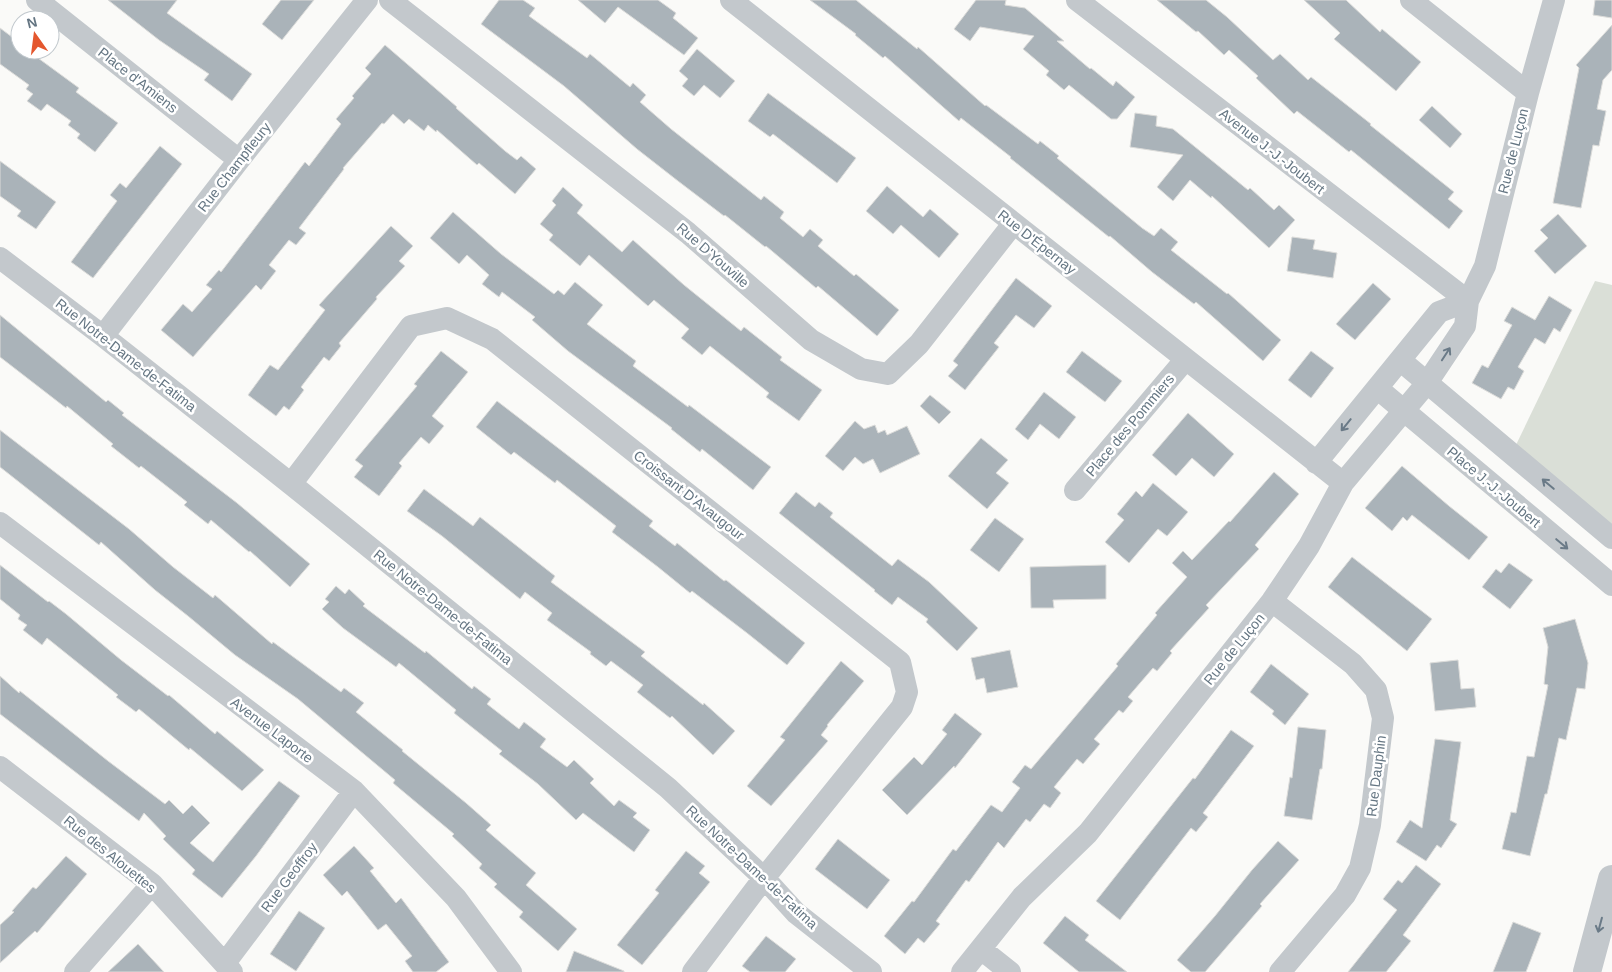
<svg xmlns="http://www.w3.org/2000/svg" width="1612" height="972" viewBox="0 0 1612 972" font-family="Helvetica,sans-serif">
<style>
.park{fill:#dadfd7}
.building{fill:#aab3b9;stroke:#dcdcda}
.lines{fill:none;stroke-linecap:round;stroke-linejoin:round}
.minor{stroke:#c3c8cc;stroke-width:22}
.tertiary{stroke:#c3c8cc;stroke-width:28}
.oneway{stroke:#6a7a87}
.labels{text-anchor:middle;stroke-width:5;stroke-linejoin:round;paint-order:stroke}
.street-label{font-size:14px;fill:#657683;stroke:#fff}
</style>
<rect width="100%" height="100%" fill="#fafaf8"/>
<!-- park -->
<path class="park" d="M1595,281L1612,285V535L1515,447Z"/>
<!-- building -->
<path class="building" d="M108,0H177L167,13L252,74L232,101L204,80L209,74L159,40Z
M281,0H314L282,40L262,24Z
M499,0H523L535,8L529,16L587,58L590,54L630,87L633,83L646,95L640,102L671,129L761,200L764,196L784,212L780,218L803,237L810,229L823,240L818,246L854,276L856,274L899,310L877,336L818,286L816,288L766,246L765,247L725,215L724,216L678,181L637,149L564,86L481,24Z
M578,0H658L676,13L673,18L698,38L684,55L618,7L605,23Z
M810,0H856L917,49L918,47L985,106L986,105L1038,144L1040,141L1059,156L1057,158L1142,228L1154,236L1161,228L1178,242L1171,250L1227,294L1228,293L1281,340L1263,361L1196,302L1194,304L1152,272L1110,236L1109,237L1010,158L1011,157L961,118L959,121L885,56L883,58L855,35L856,34Z
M976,0H1006L1005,5L1025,8L1064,41H1057L1090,69L1091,68L1113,86L1116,81L1135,97L1117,119H1111L1069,85L1064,90L1046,75L1049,71L1023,49L1034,36L980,27L970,41L954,29Z
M1157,0H1206L1227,17L1273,60L1280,54L1308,80L1311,77L1371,124L1370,125L1454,192L1448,199L1463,211L1449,229L1351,150L1349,152L1297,111L1294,114L1256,78L1258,76L1229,50L1224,55L1198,31L1196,32Z
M1304,0H1346L1380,32L1382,29L1421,62L1396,91L1334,39L1340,33Z
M1595,0H1612V18L1593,15Z
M1612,25V70L1603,80L1597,109L1606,111L1599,146L1593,145L1581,208L1553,203L1579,68L1576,65Z
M0,28L20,43V50H29L38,57V58L79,88L76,92L118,123L95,152L77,138L80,134L68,125L71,121L47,104L41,111L27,101L33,94L26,89L29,85L0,64Z
M385,45L457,107L456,108L505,151L517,160L521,156L536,169L515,194L479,163L477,165L437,130L436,132L428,125L424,131L409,119L404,124L393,114L384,124L382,123L343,168L344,169L299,228L306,233L296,245L289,240L269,265L276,271L261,290L256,285L193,357L161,330L183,304L192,312L212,289L206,285L219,270L221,272L305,162L309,166L341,124L336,119L354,98L352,96L371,74L365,68Z
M697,49L735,81L720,98L704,85L694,96L682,86L688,79L679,71Z
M768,93L856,158L837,183L773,134L770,137L748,121Z
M1432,106L1462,134L1450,148L1419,120Z
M1135,113L1157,116L1156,126L1173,129L1248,190L1250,188L1274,210L1279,205L1295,220L1269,248L1212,196L1211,198L1190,180L1173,201L1157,187L1183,155L1130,147Z
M160,146L182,164L93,278L71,262L117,201L110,195L120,183L126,188Z
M0,161L56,202L36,229L17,216L21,211L0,196Z
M887,186L923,217L930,209L959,234L939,258L901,225L893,234L866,211Z
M563,187L583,205L577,213L622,252L633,240L684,285L741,331L744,327L782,357L780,360L822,390L799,421L766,397L769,393L710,346L702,355L681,338L689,329L654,300L648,306L589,255L580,266L549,240L553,235L540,224L556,205L552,201Z
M453,212L501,254L554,294L558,290L564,295L575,282L603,305L587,324L636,361L633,366L688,407L689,405L771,467L753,490L702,449L700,452L671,429L672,428L568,351L532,320L535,317L502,292L499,297L482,284L489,275L467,255L459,264L430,238Z
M1558,214L1587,246L1555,274L1534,251L1548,238L1540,230Z
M391,226L413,246L399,261L405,266L376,297L377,299L339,343L341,346L329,361L324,357L301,387L304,390L289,410L284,406L276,416L248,395L270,365L278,370L325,310L319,305Z
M1292,237L1315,240L1313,249L1337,253L1333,278L1287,271Z
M1016,278L1052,306L1034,328L1016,315L994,343L999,347L965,390L948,376L958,365L953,361Z
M1373,283L1391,299L1355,340L1336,324Z
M1549,296L1572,310L1560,332L1554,328L1545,344L1535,338L1518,367L1524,371L1514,390L1508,387L1501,399L1472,383L1482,365L1488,368L1512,325L1504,321L1512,307L1535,320Z
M0,315L106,402L108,400L124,413L122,415L237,503L310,564L290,587L250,551L249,552L211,520L208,524L184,505L187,502L141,466L139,468L111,446L113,444L67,406L66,408L0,357Z
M441,351L468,372L432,416L444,426L429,444L421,437L399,463L402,466L379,496L354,477L363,466L355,460L417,386L414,384Z
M1082,351L1122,381L1105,402L1066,372Z
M1311,351L1334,368L1311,398L1288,380Z
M1044,392L1076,417L1059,439L1040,424L1028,440L1015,429Z
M930,395L951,412L939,424L920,406Z
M497,401L653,521L649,526L675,546L677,543L724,581L726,580L805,643L787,665L747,633L692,591L690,593L658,567L612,532L616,526L557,480L555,483L514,452L511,455L476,427Z
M1188,413L1234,454L1214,477L1192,458L1176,476L1152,455Z
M855,421L864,429L875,425L878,433L885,430L887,435L907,426L920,454L880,473L873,459L863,464L855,457L843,471L825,456Z
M0,430L129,529L173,567L213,598L215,595L272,644L273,642L341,692L344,688L364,703L356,712L403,750L402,751L466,803L491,825L486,830L536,873L526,885L577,929L558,951L519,917L523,912L494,887L497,884L479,868L482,864L452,836L454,834L393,783L395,780L298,699L235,655L188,616L155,590L101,542L99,545L0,467Z
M981,438L1008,460L996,473L1009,483L987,509L948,476Z
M1402,466L1449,506L1488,537L1469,560L1412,515L1407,521L1403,517L1392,531L1365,508Z
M1274,472L1299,494L1255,545L1259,549L1206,605L1209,608L1170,651L1172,653L1157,671L1153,668L1128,697L1133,701L1123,713L1119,710L1094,739L1100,744L1083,764L1077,759L1054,787L1061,793L1050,808L1044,804L1030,822L1026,819L1004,848L998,842L969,882L966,880L936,921L940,924L924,943L918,938L905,954L884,936L912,901L914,902L953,849L956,851L991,805L1002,812L1020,788L1012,782L1025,765L1031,769L1118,666L1116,664L1157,615L1155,613L1187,577L1172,563L1183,551L1192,560L1229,521L1230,522Z
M1153,483L1188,512L1167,536L1158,529L1129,563L1105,542L1124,520L1117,514L1136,491L1142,497Z
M424,489L473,526L480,517L555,576L551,582L645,652L641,656L703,705L704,703L735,731L713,755L672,716L670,718L637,692L643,685L611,661L606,666L590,654L591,652L547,620L552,613L525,592L520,599L442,536L407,511Z
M796,492L815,507L819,502L833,513L830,517L892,566L898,559L929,582L978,628L957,651L926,622L928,619L898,597L892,605L874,591L875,590L779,513Z
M995,518L1024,539L999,572L970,550Z
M1352,557L1432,619L1407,651L1328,587Z
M1509,563L1533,580L1510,609L1482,587L1496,569L1501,573Z
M0,565L48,602L49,601L66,614L121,660L168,696L169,695L215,734L217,731L264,770L242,791L190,748L189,750L139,709L136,712L116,697L118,695L47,638L42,645L23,630L27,625L18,619L20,615L0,599Z
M1106,565V599L1053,600L1054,608H1031L1030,567Z
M336,586L345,594L349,589L365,604L363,606L425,653L426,651L472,689L474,686L491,699L487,704L519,729L524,722L546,739L540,747L567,767L574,760L594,779L590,783L614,806L619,800L637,813L633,817L650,830L634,852L583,813L576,820L538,784L499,754L502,751L454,713L456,710L399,663L396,667L343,628L322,609L329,602L325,599Z
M1575,619L1588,663L1585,689L1577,688L1566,740L1559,738L1547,794H1545L1530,856L1502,849L1511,812L1516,813L1527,756L1534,757L1548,685L1544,684L1548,647L1543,628Z
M1010,650L1018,687L987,693L984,678L976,680L971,658Z
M1458,660L1461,689L1474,688L1476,707L1435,711L1430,663Z
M841,661L864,681L827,725L828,726L821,735L828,741L771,806L747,786L785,740L780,737Z
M1271,664L1309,694L1285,725L1272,714L1274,711L1250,692Z
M0,676L19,693L20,691L108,761L165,804L169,800L183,814L192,805L210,823L190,843L213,862L279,781L300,796L256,856L222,898L192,874L195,870L163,839L166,836L144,813L139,821L0,714Z
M955,713L982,734L955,768L954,766L907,815L882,790L914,757L922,765L947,734L942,730Z
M1298,727L1326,730L1322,769H1320L1312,820L1284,816L1290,777L1292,778Z
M1231,730L1254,746L1203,813L1208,817L1196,832L1191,828L1120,920L1096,901L1193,778L1195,779Z
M1435,739L1461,742L1450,820L1457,824L1441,848L1437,845L1426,861L1396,842L1410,820L1422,828Z
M838,839L890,880L867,909L815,869Z
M1278,841L1299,860L1260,904L1262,906L1205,972H1191L1177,960L1215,916L1252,870Z
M354,846L374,868L370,871L396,903L401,898L449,962L436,972H413L405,961L412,956L386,924L378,930L347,891L342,896L323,875Z
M686,851L705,866L699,873L710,882L642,965L617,945L659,893L655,890Z
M66,856L87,874L37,933L35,931L0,963V925L14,912L12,911L33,887L36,889Z
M1416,865L1441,884L1403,935L1411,941L1386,972H1348L1397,910L1383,899L1398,880L1402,883Z
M299,911L325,928L296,971L270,954Z
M1065,916L1089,935L1085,940L1127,972H1079L1043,943Z
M1513,922L1541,933L1526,972H1493Z
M766,936L796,959L785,972H750L742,966Z
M138,944L164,972H108Z
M574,951L624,971V972H566Z"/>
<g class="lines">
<!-- minor -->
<path class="minor" d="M37,0L239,160
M390,0L688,233L811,340L861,369L888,374L919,344L1013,224
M731,0L1343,483
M1077,0L1468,301
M1411,0L1528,93
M0,258L103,336L291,484L668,788L764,878L796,913L871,972
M103,336L239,160L367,0
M1400,360L1612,538
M1377,388L1612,585
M1316,463L1439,312L1468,301
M291,484L411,326L447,318L492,339L900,662L907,692L902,707L764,878L693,972
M1075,490L1185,360
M0,523L354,791L456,898L511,972
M1272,601L1353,664L1376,690L1383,718L1370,825L1360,868L1345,895L1280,972
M0,767L152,884L232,972
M981,949L1010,972
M225,963L354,791
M75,972L152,884
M962,972L1022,897L1088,833L1272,601L1309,546L1343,483L1427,383L1465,326L1468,301L1485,266L1528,93L1554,0"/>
<!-- tertiary -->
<path class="tertiary" d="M1587,972L1612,879"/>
</g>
<!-- one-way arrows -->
<defs><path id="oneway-shaft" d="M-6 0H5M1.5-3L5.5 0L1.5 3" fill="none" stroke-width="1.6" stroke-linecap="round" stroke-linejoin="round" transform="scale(1.25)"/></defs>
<g class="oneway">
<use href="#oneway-shaft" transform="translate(1446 354) rotate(-57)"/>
<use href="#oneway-shaft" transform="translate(1346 425) rotate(129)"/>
<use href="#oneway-shaft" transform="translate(1548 484) rotate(-140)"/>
<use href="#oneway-shaft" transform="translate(1562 544) rotate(40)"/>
<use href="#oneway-shaft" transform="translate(1600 925) rotate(105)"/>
</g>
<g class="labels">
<!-- street labels -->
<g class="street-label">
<text transform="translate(138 80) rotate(38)" y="5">Place d'Amiens</text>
<text transform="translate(1272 151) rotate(38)" y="5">Avenue J.-J.-Joubert</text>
<text transform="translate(1513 151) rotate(-76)" y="5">Rue de Luçon</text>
<text transform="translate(234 167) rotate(-52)" y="5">Rue Champfleury</text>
<text transform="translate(1037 242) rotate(38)" y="5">Rue D'Épernay</text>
<text transform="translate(713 255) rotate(41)" y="5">Rue D'Youville</text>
<text transform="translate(126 355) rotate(38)" y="5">Rue Notre-Dame-de-Fatima</text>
<text transform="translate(1130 425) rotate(-50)" y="5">Place des Pommiers</text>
<text transform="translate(1494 487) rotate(40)" y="5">Place J.-J.-Joubert</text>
<text transform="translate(689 495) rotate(38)" y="5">Croissant D'Avaugour</text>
<text transform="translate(443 607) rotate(39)" y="5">Rue Notre-Dame-de-Fatima</text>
<text transform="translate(1234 649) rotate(-51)" y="5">Rue de Luçon</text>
<text transform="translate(272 730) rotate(37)" y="5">Avenue Laporte</text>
<text transform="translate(1376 776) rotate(-83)" y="5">Rue Dauphin</text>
<text transform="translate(110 854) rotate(39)" y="5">Rue des Alouettes</text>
<text transform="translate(752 867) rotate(43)" y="5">Rue Notre-Dame-de-Fatima</text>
<text transform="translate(289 877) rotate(-53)" y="5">Rue Geoffroy</text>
</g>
</g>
<!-- north arrow -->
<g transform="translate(35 35) rotate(346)"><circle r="24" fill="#ffffff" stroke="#c1c8cd"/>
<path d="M0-4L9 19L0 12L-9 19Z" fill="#e4572e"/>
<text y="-8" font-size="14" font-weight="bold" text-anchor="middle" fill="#657683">N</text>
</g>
</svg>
